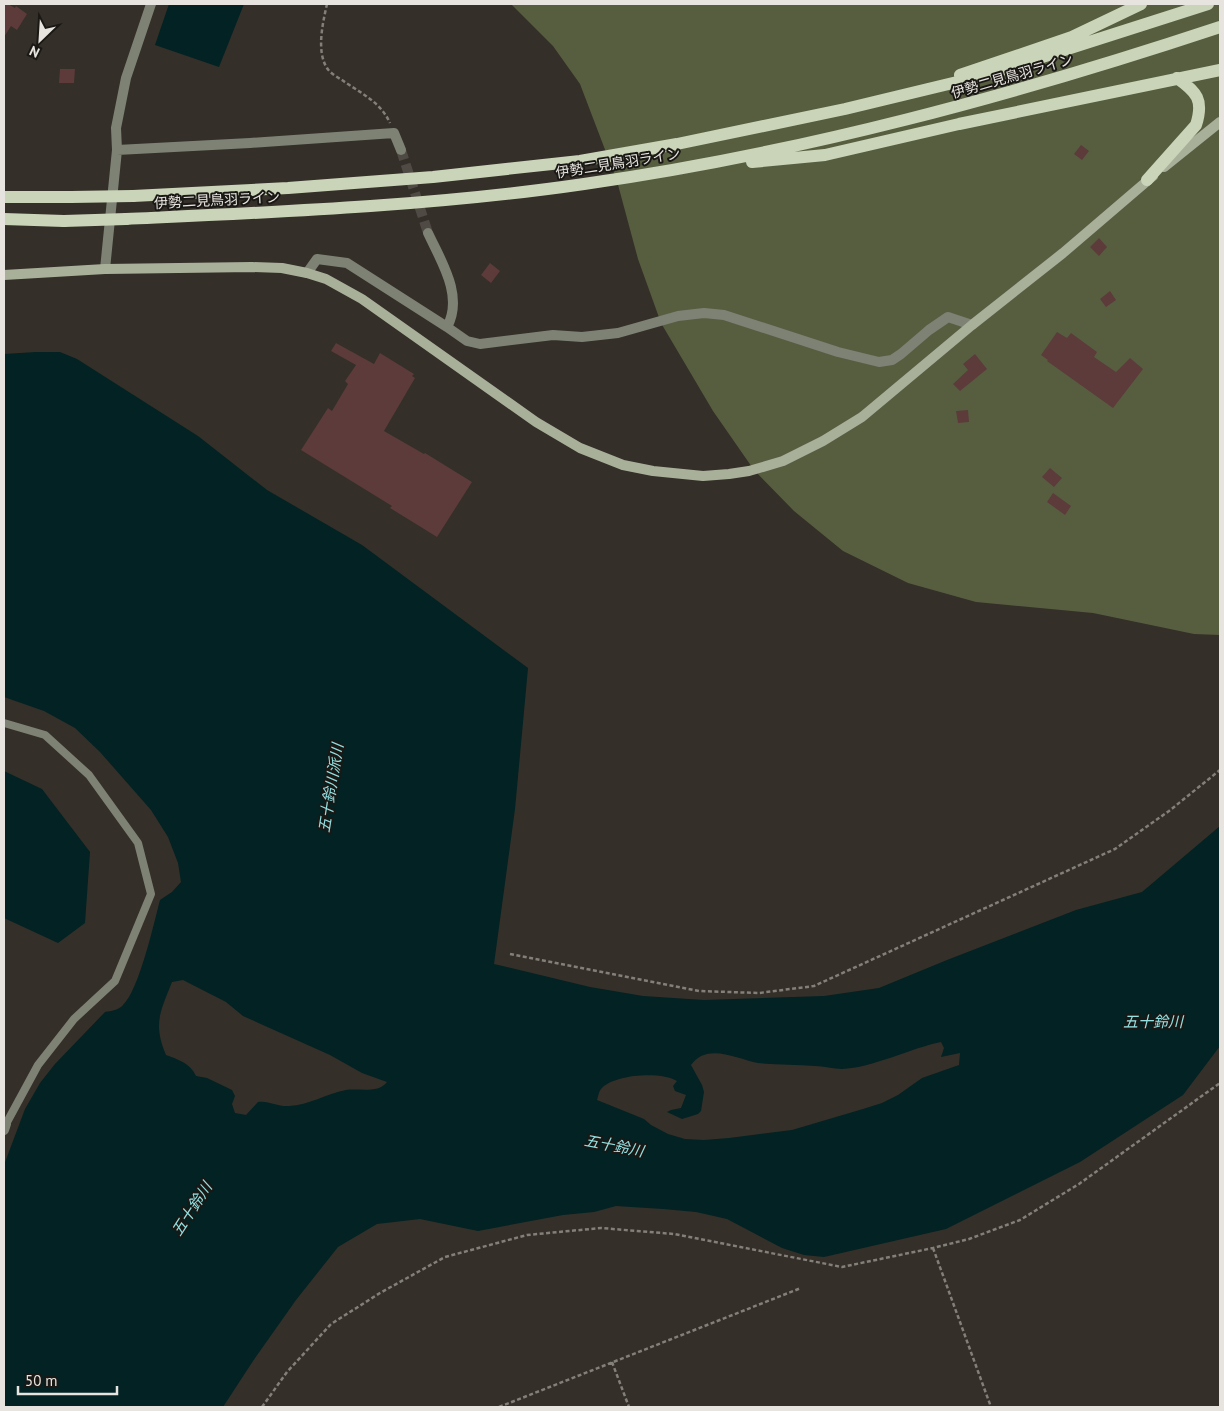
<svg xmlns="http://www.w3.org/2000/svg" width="1224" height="1411" viewBox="0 0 1224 1411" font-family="'PT Sans','Noto Sans JP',sans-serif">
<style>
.forest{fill:#575e40}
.water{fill:#022223;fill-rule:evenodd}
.building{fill:#5c3b3a}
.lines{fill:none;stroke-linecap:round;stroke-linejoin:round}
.street-tunnel{stroke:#4f4a43;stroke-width:10;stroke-dasharray:10 5;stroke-linecap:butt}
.path{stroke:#837f79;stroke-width:2.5;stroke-dasharray:4 2.5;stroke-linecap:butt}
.lane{stroke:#7d8274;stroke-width:8}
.street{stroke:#7d8274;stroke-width:10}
.secondary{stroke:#a9b09a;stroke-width:10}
.primary{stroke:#cad4b8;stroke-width:12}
.primary-bridge{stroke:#cad4b8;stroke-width:12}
.labels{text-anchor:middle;stroke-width:4;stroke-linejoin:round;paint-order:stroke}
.street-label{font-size:14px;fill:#e7e4df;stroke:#1a1815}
.water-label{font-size:15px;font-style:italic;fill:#93e1e3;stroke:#1a1815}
</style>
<rect width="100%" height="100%" fill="#342f28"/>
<!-- forest -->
<path class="forest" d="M511,4H1220V635L1194,634L1093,613L976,602L908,583L843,551L794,511L754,470L713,411L661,323L638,259L617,181L580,84L553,46Z"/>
<!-- water -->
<path class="water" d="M169,4H244L219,67L155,45Z
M36,352H60L77,359L198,436L267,490L362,545L528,668L515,809L494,964L590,987L643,996L704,1000L824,996L879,988L947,960L1076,910L1142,892L1220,826V1046L1183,1095L1080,1162L946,1229L824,1257L804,1255L782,1248L727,1219L696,1212L663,1209L616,1206L594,1212L563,1215L478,1231L420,1219L377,1224L338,1247L296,1300L253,1361L223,1407H4V1165L25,1109L40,1083L55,1064L105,1012C111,1011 119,1010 123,1005C139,990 154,923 160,900L172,892L181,882L178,863L168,837L151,810L100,752L75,728L44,711L4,697V354ZM183,980L226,1002L243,1016L330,1055L362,1073L387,1082C378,1094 359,1088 346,1090C326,1094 309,1105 289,1106C278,1107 268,1100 258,1102L246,1115L235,1113L232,1104L235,1096L232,1090L207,1078L196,1076C190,1063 179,1060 166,1055C153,1024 160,1012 172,982ZM941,1042L944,1048L941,1057L960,1053L959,1065L922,1078L898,1095L882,1103L863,1109L792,1130L729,1138L704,1140L685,1139L668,1134L651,1125L644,1119L597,1100C598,1097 599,1091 601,1089C613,1074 662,1071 677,1081L673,1086L675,1091L686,1095L681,1108L671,1110L667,1112L682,1119L698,1114L701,1111L704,1092L702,1085L691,1065C707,1042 737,1059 758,1063C777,1065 797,1064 815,1066C824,1066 833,1069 842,1069C872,1068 911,1048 941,1042Z
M4,771L42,789L90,852L85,923L58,943L4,918Z"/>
<!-- building -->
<path class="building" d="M4,4H8L15,8L16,6L27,14L17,30L11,26L4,37Z
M60,69H75L74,83H59Z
M1081,145L1089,151L1082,160L1074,154Z
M1099,238L1107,247L1099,256L1090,247Z
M490,263L500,271L491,283L481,275Z
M1110,291L1116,300L1106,307L1100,299Z
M1057,332L1067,338L1071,333L1097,352L1094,357L1116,372L1130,358L1143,369L1113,408L1047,361L1048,360L1041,355Z
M336,343L374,364L380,353L414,374L412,376L415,378L384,431L424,454L425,453L472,482L437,537L390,508L392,506L301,450L328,408L332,411L348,384L345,381L356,365L331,351Z
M975,354L987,369L960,391L953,384L968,370L963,364Z
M968,410L969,422L958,423L956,411Z
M1050,468L1062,478L1054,487L1042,477Z
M1053,493L1071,506L1065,515L1047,502Z"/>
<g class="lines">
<!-- street-tunnel -->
<path class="street-tunnel" d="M401,150L428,233"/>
<!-- path -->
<path class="path" d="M327,4C323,22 316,51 327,68C330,73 337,77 342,80C360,93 380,101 390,123
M510,954L699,991L759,993L814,986L1115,849L1169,811L1220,770
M933,1248L991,1407
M612,1362L629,1407
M262,1407L287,1372L331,1324L380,1293L445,1257L527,1235L601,1228L674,1234L842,1267L933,1248L969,1239L1020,1220L1079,1184L1220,1083
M499,1407L801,1288"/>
<!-- lane -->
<path class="lane" d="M4,723L45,735L89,775L138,843L151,894L115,981L74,1019L38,1065L6,1124"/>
<!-- street -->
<path class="street" d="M117,150L250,143L394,133L401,150
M428,233C441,261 464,296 447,327L467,341L480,344L553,335L582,337L618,333L678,316L704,313L724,315L838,352L879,362L892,360L901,354L929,330L948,317L972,325
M105,269L117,150L116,128L126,78L151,4
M307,273L317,259L347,263L447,327
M4,1124H6L4,1130"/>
<!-- secondary -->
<path class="secondary" d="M1164,167L1220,122
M4,275L105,269L252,267L282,268L307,273L326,279L362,299L536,422L580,448L623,465L653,471L703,476L729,474L749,471L783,461L823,441L862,417L972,325L1063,253L1153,176"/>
<!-- primary -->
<path class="primary" d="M960,75L1072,37L1141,4
M752,162L825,155L959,124L1220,70
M1147,180L1196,125C1204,100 1197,92 1177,78
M133,196L288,188L433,177L580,161L677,144L845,109L986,75L1208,4
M4,197H71
M4,219L64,221
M126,219C278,212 433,206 584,184C801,153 1012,96 1220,27"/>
<!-- primary-bridge -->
<path class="primary-bridge" d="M71,197L133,196
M64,221L126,219"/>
</g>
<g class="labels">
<!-- street labels -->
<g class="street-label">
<text transform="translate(1012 76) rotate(-16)" y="5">伊勢二見鳥羽ライン</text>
<text transform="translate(618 163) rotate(-9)" y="5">伊勢二見鳥羽ライン</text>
<text transform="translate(217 200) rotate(-3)" y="5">伊勢二見鳥羽ライン</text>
</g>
<!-- water labels -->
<g class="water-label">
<text transform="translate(331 788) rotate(-81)" y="5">五十鈴川派川</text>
<text x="1153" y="1027">五十鈴川</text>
<text transform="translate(614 1146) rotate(11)" y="5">五十鈴川</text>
<text transform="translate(192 1209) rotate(-57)" y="5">五十鈴川</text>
</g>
</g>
<!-- border -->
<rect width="1224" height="1411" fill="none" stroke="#e7e4df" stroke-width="10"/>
<!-- north arrow -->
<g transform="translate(40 40) rotate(205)" stroke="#1a1815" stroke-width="4" paint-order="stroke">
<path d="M0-4L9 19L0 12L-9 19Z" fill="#e7e4df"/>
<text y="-8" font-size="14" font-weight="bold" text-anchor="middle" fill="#e7e4df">N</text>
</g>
<!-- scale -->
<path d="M18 1386v8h99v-8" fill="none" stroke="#e7e4df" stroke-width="2.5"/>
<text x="25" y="1386" font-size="15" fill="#e7e4df" stroke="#1a1815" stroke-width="4" paint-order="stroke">50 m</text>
</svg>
